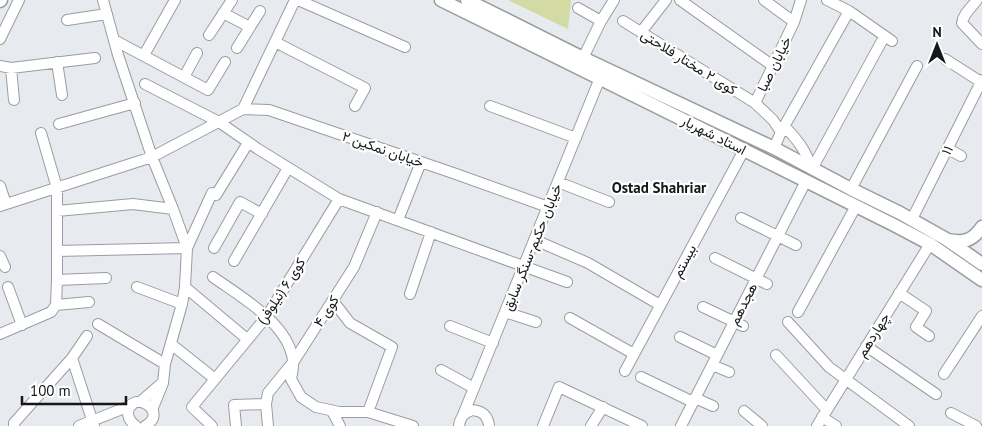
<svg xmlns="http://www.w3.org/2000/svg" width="982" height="426" viewBox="0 0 982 426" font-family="'PT Sans',Vazirmatn,sans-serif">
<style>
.grass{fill:#d4daa3}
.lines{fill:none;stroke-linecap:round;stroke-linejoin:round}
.minor-casing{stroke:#9a9da0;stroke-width:12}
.major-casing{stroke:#9a9da0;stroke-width:15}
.minor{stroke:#fff;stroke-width:10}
.major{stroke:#fff;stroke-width:12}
.labels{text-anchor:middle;stroke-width:4.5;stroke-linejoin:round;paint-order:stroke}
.street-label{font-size:14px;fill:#161718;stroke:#fff}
.neighbourhood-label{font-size:15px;font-weight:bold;fill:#161718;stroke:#fff}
</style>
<rect width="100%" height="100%" fill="#e7eaee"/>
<!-- grass -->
<path class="grass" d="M508,0H571L568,29Z"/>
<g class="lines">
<!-- minor casing -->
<g class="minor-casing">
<path id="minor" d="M103,0L118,55L152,157L173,209L187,248L185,287L182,304L165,364L163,383L152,410
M298,0L405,47
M680,0L773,66
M764,0L794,22
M827,0L849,11L892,41
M977,0C972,7 963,14 962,23L982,44
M578,8L601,21
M223,13L250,27
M67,20L107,14
M623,21L755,103
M641,32L666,0
M209,35L232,0
M0,39L19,0
M114,40L208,90L225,62
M275,42L365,88L355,106
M237,48L260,11
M144,55L175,0
M583,58L601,21L614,0
M945,59L981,82
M57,62L62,95
M0,66L11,68L95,58
M11,68L14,100
M184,77L197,53
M145,84L219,122L258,149L339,199L567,282
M490,106L576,138
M243,109L295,0
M59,124L135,103
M781,132L849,11
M781,132L788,130C800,143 806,152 812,169
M774,148L781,132L773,120L755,103L794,22L801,0
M948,149L961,156
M812,169L884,37
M558,182L609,202
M0,186L6,204
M851,189L917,66
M0,206L152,157L243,109L269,110L456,174L548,207
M57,211L133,204L173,209
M741,218L796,245
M912,219L982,80
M398,220L421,162
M535,240L588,263L660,305
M214,248L240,202L262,214
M57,251L187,248L212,193L216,195L248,143
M0,256L5,267
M715,258L767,284
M234,261L288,168
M213,277C241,297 288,323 293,360C294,366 292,373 291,379L301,397L316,407L339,412H368L413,426
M57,280L106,278
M8,287L22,325
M137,287L182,304
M185,287L247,339
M899,293L926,311L916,327L929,336
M410,294L431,232
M333,301L350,323L392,347L368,412
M56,305L89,302
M703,307L743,326
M505,312L536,322
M798,312L856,206
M570,318L634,354
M788,322L829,367L909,426
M98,324L165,364
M450,326L493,343
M0,334L51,312L56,305L57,280V188L41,133
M680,337L717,355
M171,344L215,379
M866,346L936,394
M776,355L827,410
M72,358L94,426
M712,365L729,372
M441,370L474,388
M625,371L744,150
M944,374L982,316
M641,377L693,402
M695,398L713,406
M140,402L162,383
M332,411L340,426
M744,411L762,426
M951,413L976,426
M463,415L600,78
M822,417L836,426
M14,426V423L72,358L87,336
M79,426L132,405
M136,426C132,423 128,419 128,413C130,388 171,411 145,426
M212,426L192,407L267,316L339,199
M236,426L234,405L266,404
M268,426L266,404L268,393L294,361L354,267L377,212
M459,426C460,417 464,413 472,410C483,411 488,416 489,426
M543,426L559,387L642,426
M591,426L603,407
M681,426L806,181
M817,426L930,244"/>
</g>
<!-- major casing -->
<g class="major-casing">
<path id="major" d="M441,0L720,138L894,225L930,244L982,280
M467,0L583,58L774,148L851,189L900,213L946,239L982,264
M0,1L1,0
M948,240C964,243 972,241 982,227"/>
</g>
<!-- minor -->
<use href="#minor" class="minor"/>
<!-- major -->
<use href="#major" class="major"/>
</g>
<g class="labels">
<!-- street labels -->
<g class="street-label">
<text transform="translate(689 62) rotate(32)" y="5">کوی ۲ مختار فلاحتی</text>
<text transform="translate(774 64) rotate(-64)" y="5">خیابان صبا</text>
<text transform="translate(714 135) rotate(27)" y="5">استاد شهریار</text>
<text transform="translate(383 149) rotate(19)" y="5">خیابان نمکین ۲</text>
<text transform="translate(947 150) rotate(-63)" y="5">۱۱</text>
<text transform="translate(532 247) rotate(-68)" y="5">خیابان حکیم-سنگر سابق</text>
<text transform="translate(684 261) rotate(-62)" y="5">بیستم</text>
<text transform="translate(281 291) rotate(-57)" y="5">کوی ۶ (نیلوفر)</text>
<text transform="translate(743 304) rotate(-63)" y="5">هجدهم</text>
<text transform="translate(326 311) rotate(-57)" y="5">کوی ۴</text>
<text transform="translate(873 335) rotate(-58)" y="5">چهاردهم</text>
</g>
<!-- neighbourhood labels -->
<g class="neighbourhood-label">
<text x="659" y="193">Ostad Shahriar</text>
</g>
</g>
<!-- north arrow -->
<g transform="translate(937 45)" stroke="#ffffff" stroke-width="4" paint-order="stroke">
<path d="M0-4L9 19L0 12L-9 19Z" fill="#161718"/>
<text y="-8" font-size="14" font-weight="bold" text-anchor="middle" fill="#161718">N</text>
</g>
<!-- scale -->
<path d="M22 396v8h104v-8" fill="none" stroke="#161718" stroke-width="2.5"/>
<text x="30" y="396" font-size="15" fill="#161718" stroke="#ffffff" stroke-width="4" paint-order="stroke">100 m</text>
</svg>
